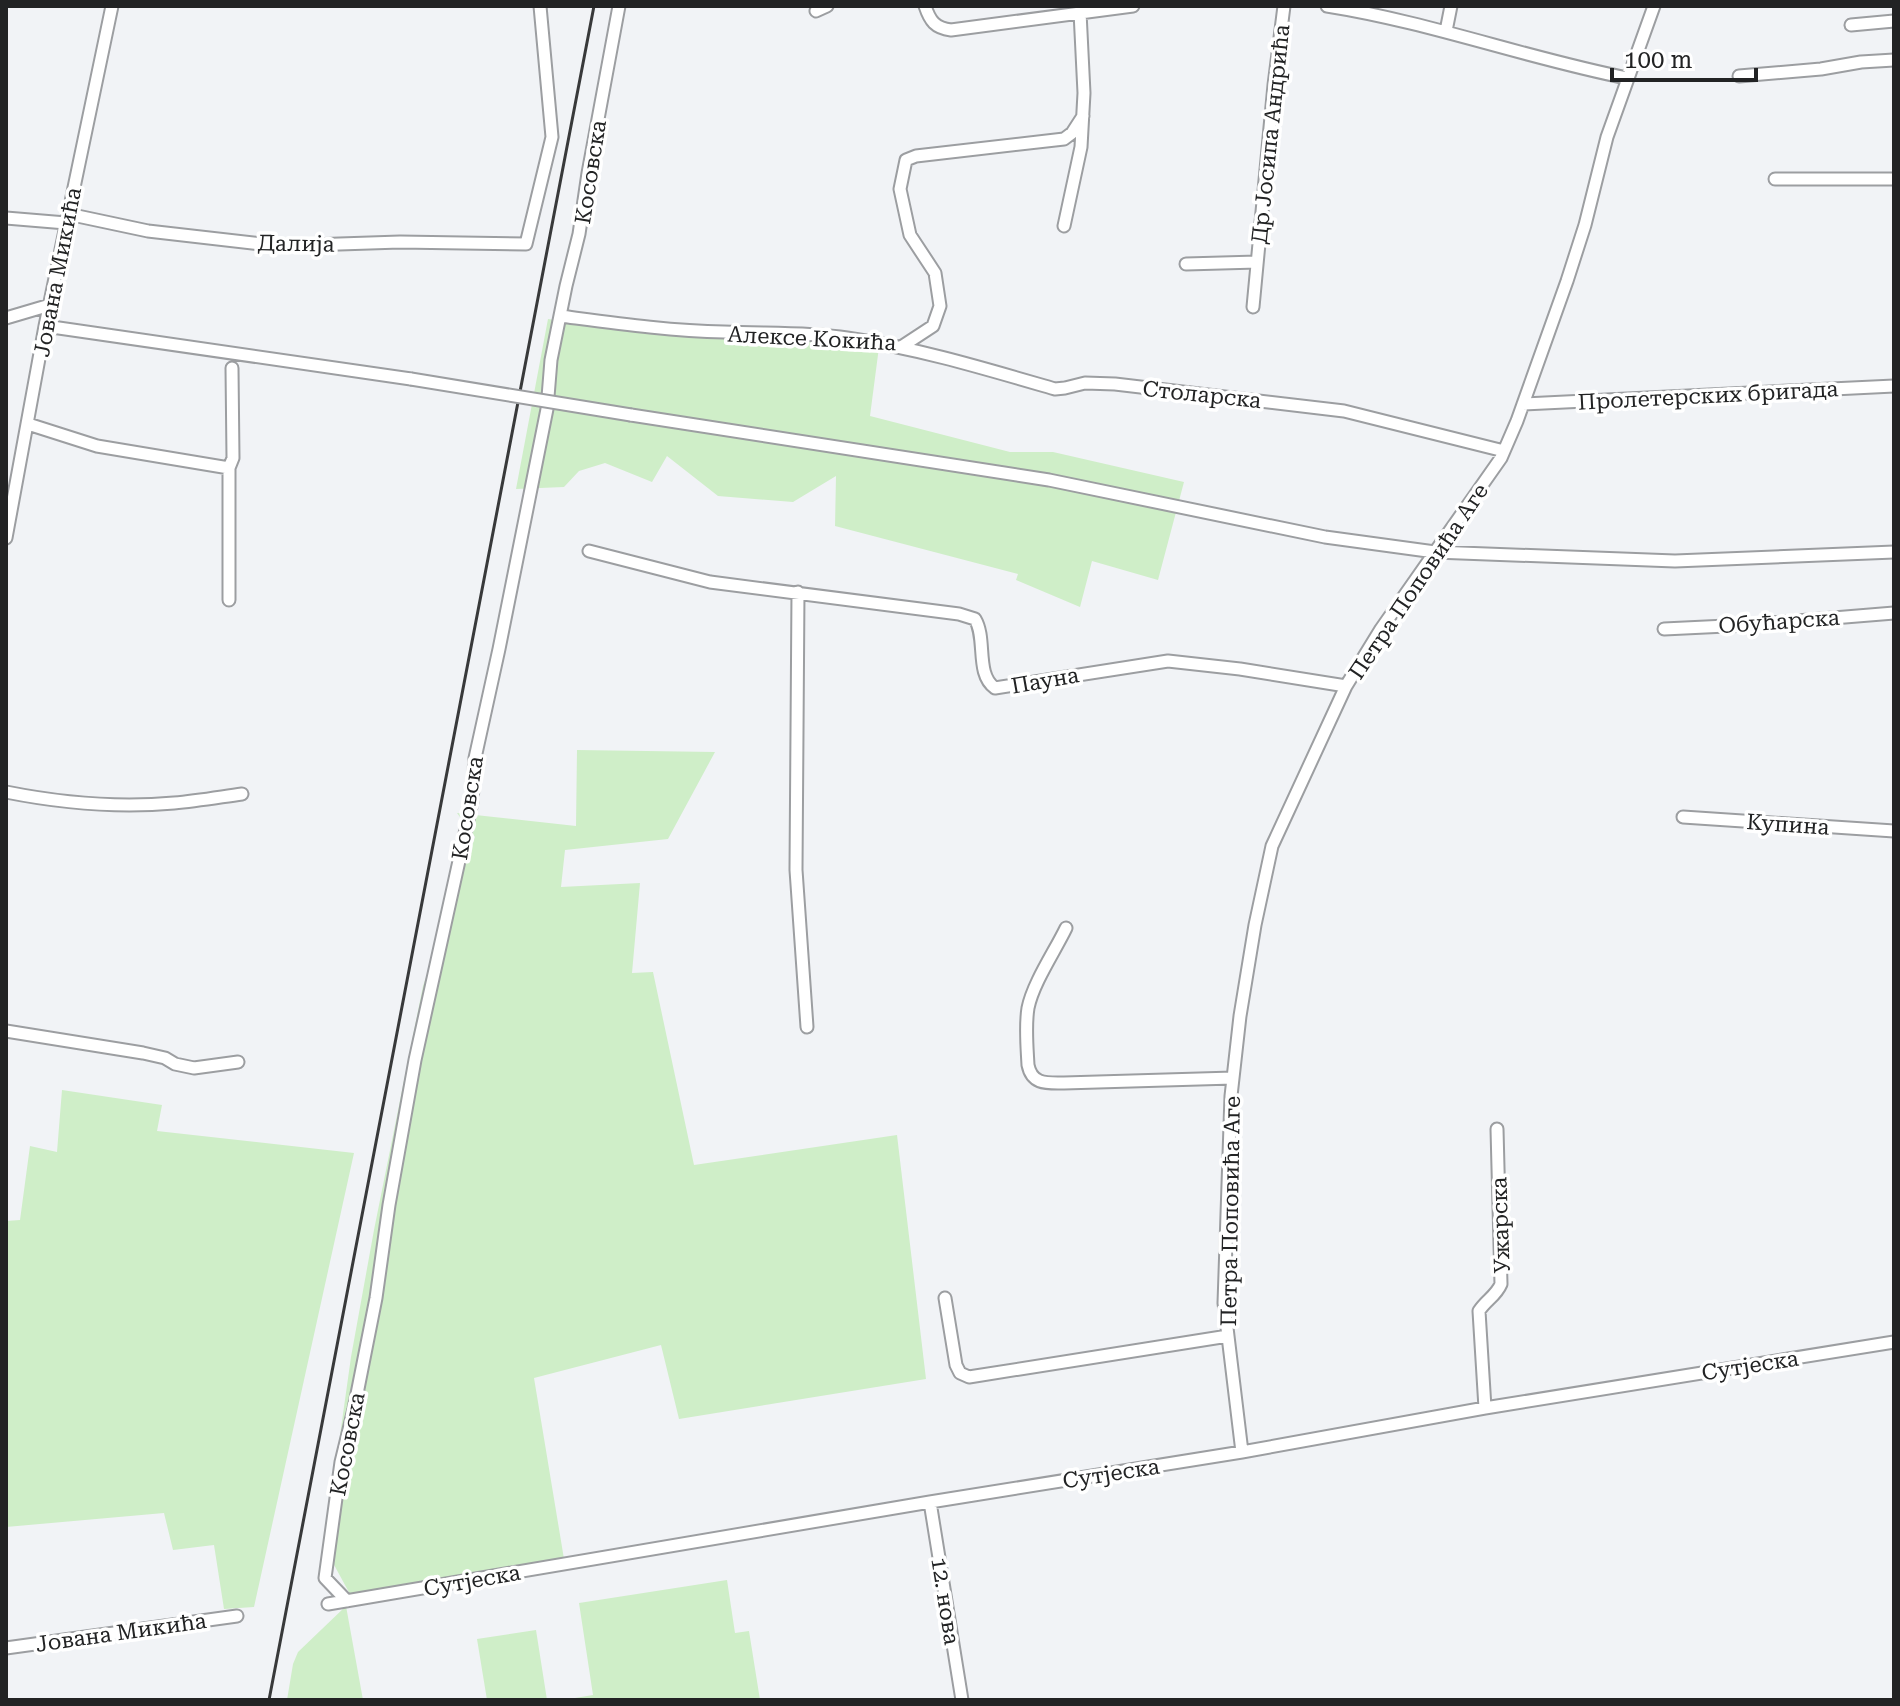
<svg xmlns="http://www.w3.org/2000/svg" width="1900" height="1706" viewBox="0 0 1900 1706" font-family="'Roboto Serif',serif">
<style>
.green{fill:#cfeec8}
.lines{fill:none;stroke-linecap:round;stroke-linejoin:round}
.street-casing{stroke:#9c9ea1;stroke-width:15}
.street{stroke:#fff;stroke-width:11}
.rail{stroke:#38393a;stroke-width:3}
.street-bridge-casing{stroke:#9c9ea1;stroke-width:15;stroke-linecap:butt}
.street-bridge{stroke:#fff;stroke-width:11}
.labels{text-anchor:middle;stroke-width:7;stroke-linejoin:round;paint-order:stroke}
.street-label{font-size:22px;fill:#222324;stroke:#fff}
</style>
<rect width="100%" height="100%" fill="#f1f3f6"/>
<!-- green -->
<path class="green" d="M548,319L642,333L781,336L879,347L870,416L1010,452H1053L1184,482L1158,580L1092,561L1080,607L1016,580L1018,574L835,526L836,476L793,502L718,496L667,456L652,482L605,463L579,471L564,487L516,489Z
M577,750L715,752L668,839L565,850L561,887L640,883L632,973L653,972L694,1165L897,1135L926,1379L679,1419L661,1345L534,1378L564,1559L506,1568L351,1596L333,1563L334,1478L351,1357L374,1230L423,986L475,837L457,813L576,826Z
M62,1090L162,1105L157,1131L354,1153L254,1607L224,1609L214,1545L173,1550L164,1513L6,1527V1221L20,1220L30,1146L57,1152Z
M727,1580L735,1633L749,1631L760,1700H563L593,1695L579,1603Z
M346,1606L363,1700H287L293,1664L298,1652Z
M536,1630L547,1700H487L477,1639Z"/>
<g class="lines">
<!-- street casing -->
<g class="street-casing">
<path id="street" d="M925,6C930,21 935,28 951,30L1133,6
M1327,6C1429,22 1526,58 1627,78
M816,11L827,6
M1851,25L1894,21
M1446,31L1451,6
M1739,76L1821,69L1861,62L1894,60
M1775,179H1894
M68,214L148,231L279,246L400,242L526,244L552,137L540,6
M6,218L66,223
M1064,226L1081,147L1084,93L1080,12
M1186,264L1257,262
M1253,307L1274,85L1284,6
M560,316C614,323 670,331 724,332C765,334 806,332 847,338C917,348 986,369 1055,389L1065,388L1085,383L1115,384L1344,411L1504,451
M6,318L50,305
M45,326L411,379
M901,347L933,326L940,306L935,273L910,235L900,189L906,160L916,156L1064,139L1072,133L1083,116
M1523,404L1894,386
M631,415L1049,480L1325,537L1435,552L1675,561L1894,552
M28,424L97,446L229,468
M6,538L45,326L112,6
M589,551L710,582L959,614L975,619C987,639 975,674 995,688L1168,661L1240,669L1346,686
M798,592L796,870L807,1027
M229,600V468L233,458L232,368
M1664,629L1747,625L1894,613
M6,792C61,803 118,808 174,803C197,801 220,797 242,794
M1683,817L1894,831
M1066,928C1055,951 1033,983 1028,1008C1025,1026 1027,1046 1028,1065C1032,1085 1047,1083 1064,1083L1233,1078
M6,1031L143,1053L165,1058L175,1064L194,1068L238,1062
M945,1298L956,1365L960,1373L969,1377L1228,1336
M1485,1408L1479,1311C1486,1300 1496,1296 1501,1284L1497,1129
M1242,1452L1224,1303L1231,1096L1240,1016L1255,925L1272,846L1346,686L1381,629L1501,458L1517,421L1567,281L1585,225L1607,137L1654,6
M930,1502L962,1700
M347,1601L325,1578L341,1462L354,1409L376,1298L389,1205L415,1060L472,802L475,758L499,649L547,409L551,360L566,286L579,234L588,173L619,6
M328,1604L930,1502L1242,1452L1485,1408L1894,1342
M6,1648L237,1616"/>
</g>
<!-- street -->
<use href="#street" class="street"/>
<!-- rail -->
<path class="rail" d="M269,1700L594,6"/>
<!-- street-bridge casing -->
<g class="street-bridge-casing">
<path id="street-bridge" d="M411,379L631,415"/>
</g>
<!-- street-bridge -->
<use href="#street-bridge" class="street-bridge"/>
</g>
<g class="labels">
<!-- street labels -->
<g class="street-label">
<text transform="translate(1270 134) rotate(-84)" y="8">Др Јосипа Андрића</text>
<text transform="translate(590 172) rotate(-81)" y="8">Косовска</text>
<text transform="translate(296 243) rotate(1)" y="8">Далија</text>
<text transform="translate(57 272) rotate(-79)" y="8">Јована Микића</text>
<text transform="translate(812 338) rotate(3)" y="8">Алексе Кокића</text>
<text transform="translate(1202 394) rotate(6)" y="8">Столарска</text>
<text transform="translate(1708 395) rotate(-3)" y="8">Пролетерских бригада</text>
<text transform="translate(1418 581) rotate(-56)" y="8">Петра Поповића Аге</text>
<text transform="translate(1779 621) rotate(-4)" y="8">Обућарска</text>
<text transform="translate(1045 680) rotate(-10)" y="8">Пауна</text>
<text transform="translate(467 808) rotate(-81)" y="8">Косовска</text>
<text transform="translate(1788 824) rotate(4)" y="8">Купина</text>
<text transform="translate(1230 1211) rotate(-89)" y="8">Петра Поповића Аге</text>
<text transform="translate(1500 1225) rotate(-92)" y="8">Ужарска</text>
<text transform="translate(1750 1365) rotate(-9)" y="8">Сутјеска</text>
<text transform="translate(347 1444) rotate(-79)" y="8">Косовска</text>
<text transform="translate(1111 1473) rotate(-9)" y="8">Сутјеска</text>
<text transform="translate(472 1580) rotate(-10)" y="8">Сутјеска</text>
<text transform="translate(946 1601) rotate(81)" y="8">12. нова</text>
<text transform="translate(121 1632) rotate(-8)" y="8">Јована Микића</text>
</g>
</g>
<!-- border -->
<rect width="1900" height="1706" fill="none" stroke="#222324" stroke-width="16"/>
<!-- scale -->
<path d="M1612 68v12h144v-12" fill="none" stroke="#222324" stroke-width="4"/>
<text x="1624" y="68" font-size="24" fill="#222324" stroke="#ffffff" stroke-width="6" paint-order="stroke">100 m</text>
</svg>
